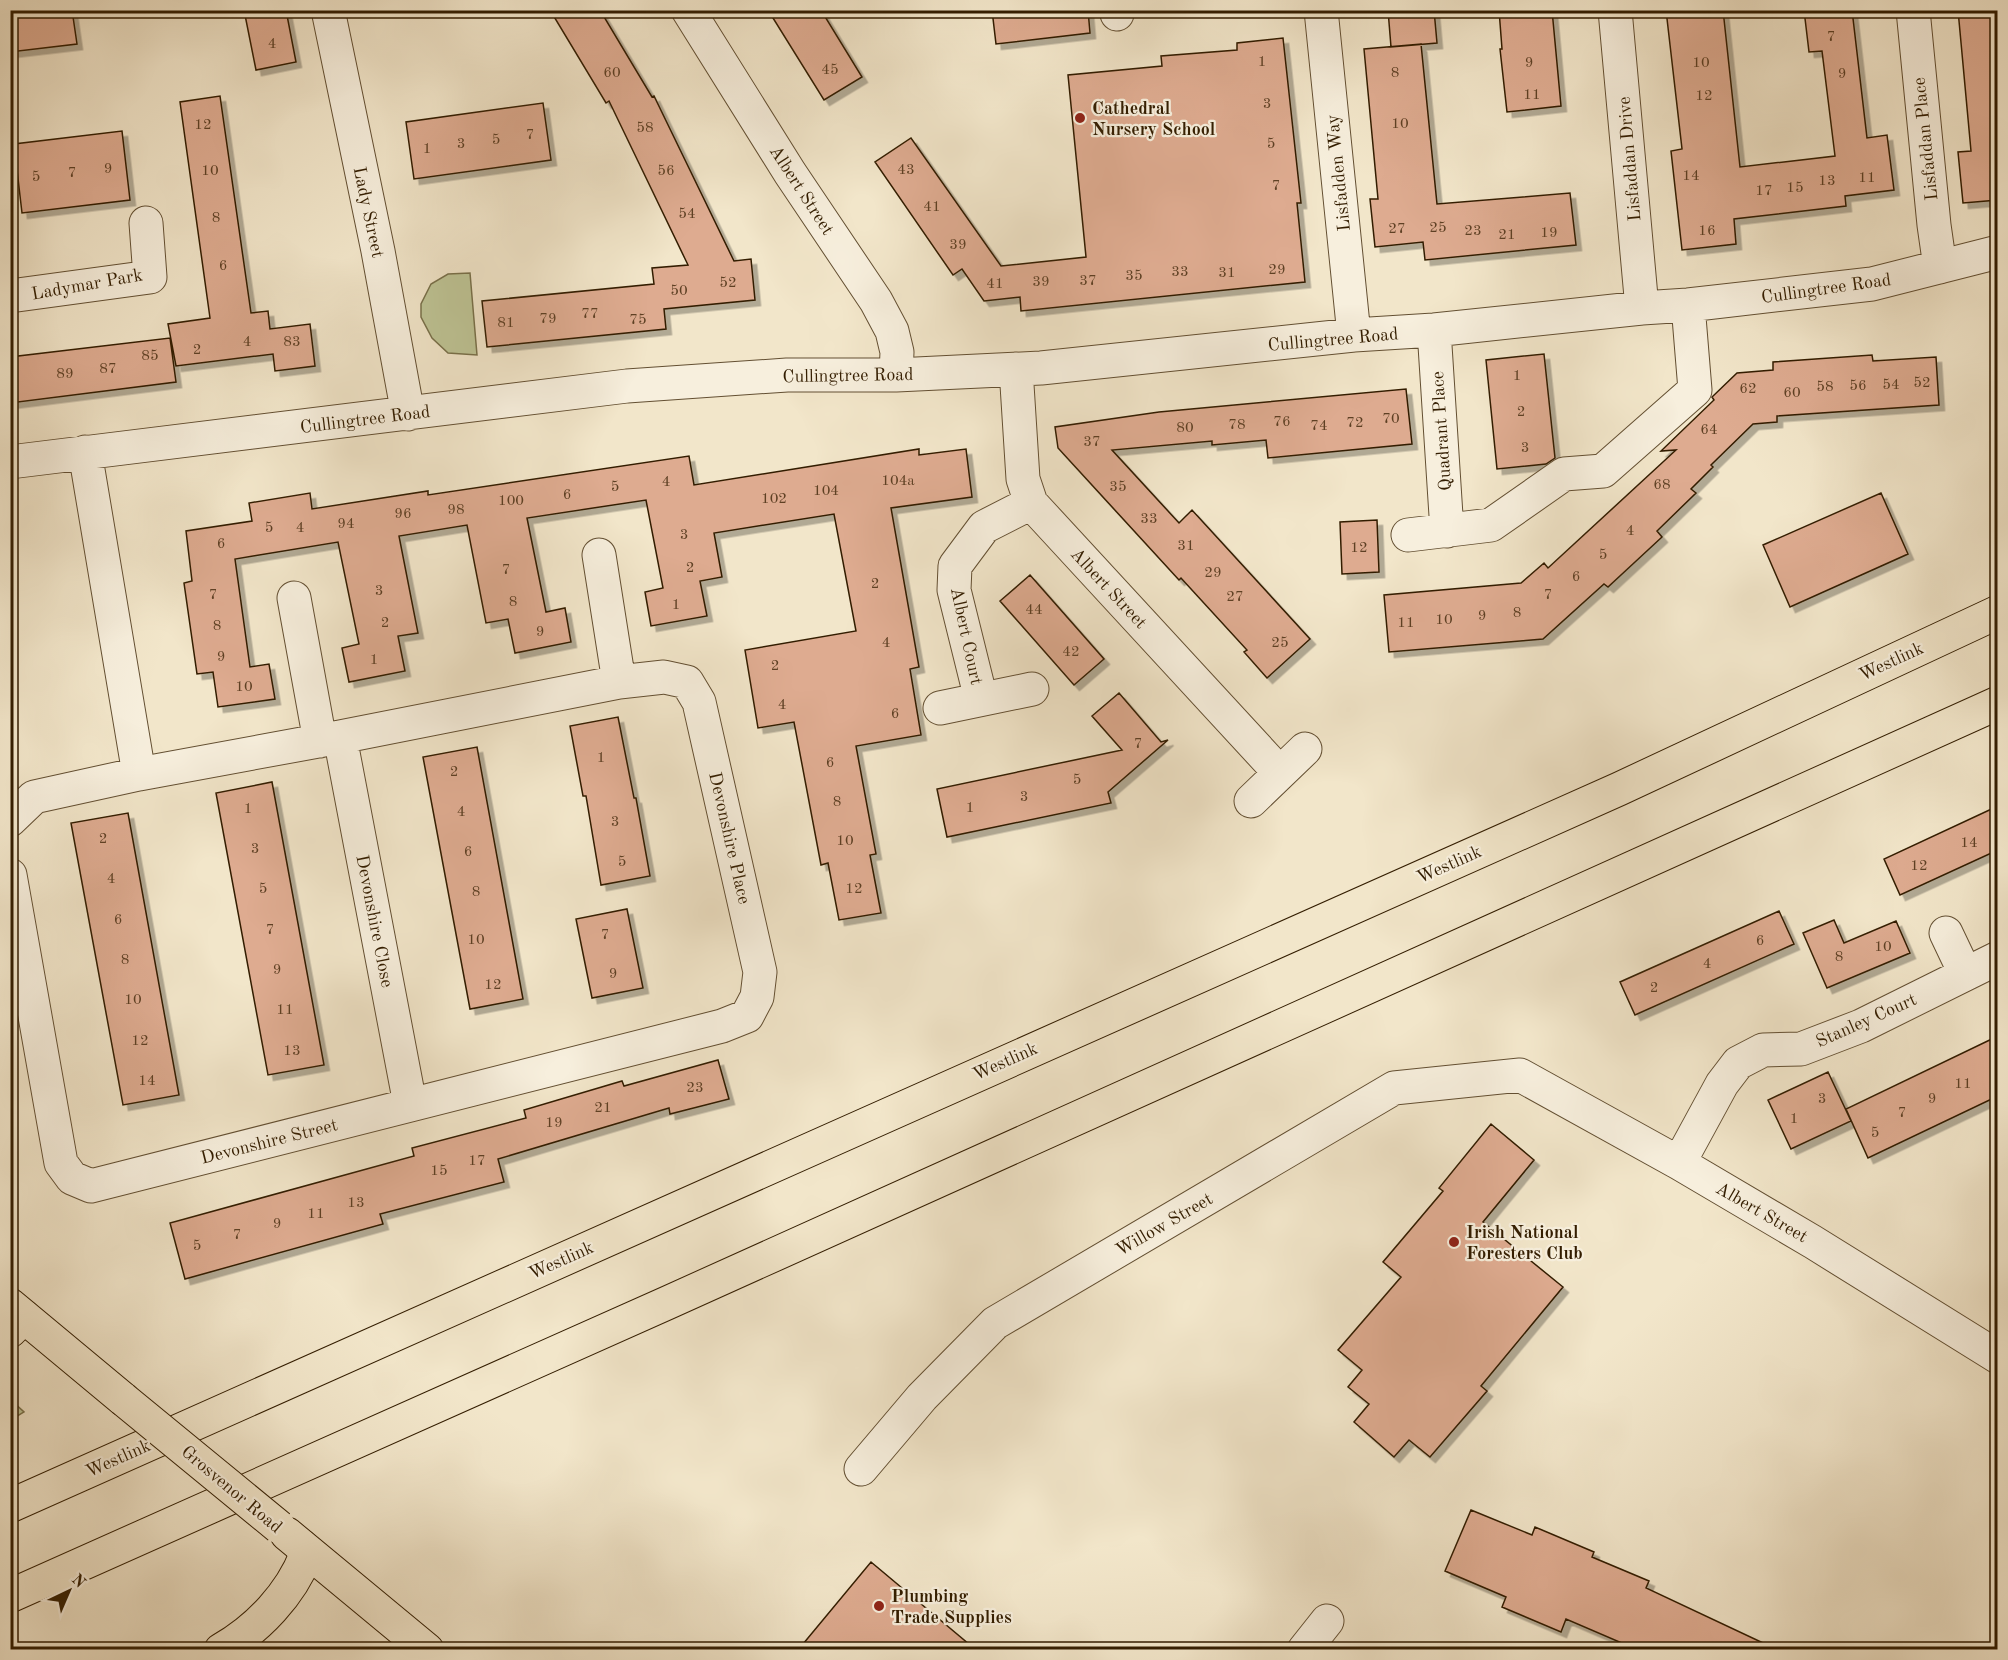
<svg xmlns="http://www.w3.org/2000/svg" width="2008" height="1660" viewBox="0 0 2008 1660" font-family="'Old Standard TT',serif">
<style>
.green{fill:#bec495;stroke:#78704a;stroke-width:1.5}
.building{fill:#deab90;stroke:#331d00;stroke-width:1.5;filter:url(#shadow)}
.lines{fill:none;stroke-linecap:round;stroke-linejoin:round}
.minor-casing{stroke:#634f32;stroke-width:35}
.major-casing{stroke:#331d00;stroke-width:35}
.highway-casing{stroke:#331d00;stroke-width:35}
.minor{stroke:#f7efdd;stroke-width:33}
.major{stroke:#f2e6ca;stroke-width:33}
.highway{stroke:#f2e6ca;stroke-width:33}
.major-bridge-casing{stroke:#331d00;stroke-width:35;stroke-linecap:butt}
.major-bridge{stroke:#f2e6ca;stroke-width:33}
.poi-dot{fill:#8f2418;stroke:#f7efdd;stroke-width:2}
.labels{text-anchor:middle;stroke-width:4.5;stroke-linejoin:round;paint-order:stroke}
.number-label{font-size:15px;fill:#5e4024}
.poi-label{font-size:18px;font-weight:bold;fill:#331d00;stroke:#f7efdd;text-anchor:start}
.street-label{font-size:18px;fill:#331d00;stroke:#f7efdd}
</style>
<defs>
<filter id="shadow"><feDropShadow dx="5.5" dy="5.5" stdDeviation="0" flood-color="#0004"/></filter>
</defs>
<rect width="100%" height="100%" fill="#f2e6ca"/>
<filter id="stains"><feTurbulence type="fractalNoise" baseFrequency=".00333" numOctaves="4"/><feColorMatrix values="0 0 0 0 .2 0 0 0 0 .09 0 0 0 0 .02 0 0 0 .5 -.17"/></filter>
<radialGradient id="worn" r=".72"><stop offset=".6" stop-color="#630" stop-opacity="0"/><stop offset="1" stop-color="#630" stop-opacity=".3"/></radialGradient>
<!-- green -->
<path class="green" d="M470,273L477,355L448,353L432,338L421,317V304L431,284L448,274Z
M11,1400L24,1412L11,1420Z"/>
<!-- building -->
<path class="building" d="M10,10H72L77,44L10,52Z
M244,10H286L296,62L256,70Z
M550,10H600L652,97L654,96L734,261L751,259L755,300L664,309L666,329L487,347L482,301L654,284L652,268L688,265L609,101L606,103Z
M768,10H821L862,77L824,100Z
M992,10H1088L1090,33L996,44Z
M1388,10H1434L1437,43L1391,47Z
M1499,10H1552L1561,106L1507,112L1500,49H1502Z
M1666,10H1723L1740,167L1835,156L1822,51L1809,52L1804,10H1852L1867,138L1887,135L1894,190L1845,196L1846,206L1734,219L1736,244L1682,250L1671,151L1682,149Z
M1958,10H1998V200L1963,203L1958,152L1971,151Z
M1283,38L1301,203H1297L1305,282L1021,311L1020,297L984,301L962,269L953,275L875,162L911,138L1001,266L1086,257L1068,75L1162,66L1161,56L1237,50V43Z
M1421,44L1437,204L1570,193L1576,245L1425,260L1423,242L1375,247L1370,199H1378L1364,49Z
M220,96L251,313L268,311L270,329L310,324L315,366L275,371L273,354L176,366L168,324L210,318L180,102Z
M543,103L551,160L414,179L406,122Z
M122,131L130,200L22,213L14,144Z
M170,338L176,382L10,403V357Z
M1544,354L1555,458L1546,464L1497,469L1486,360Z
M1872,355L1873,361L1936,357L1939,405L1777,416V422L1753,424L1711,465L1713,467L1691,489L1696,493L1657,531L1662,537L1608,587L1604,584L1543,639L1389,652L1384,595L1521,583L1544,563L1548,568L1676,450L1661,451L1714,400L1712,397L1737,373L1773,370V362Z
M1406,389L1412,444L1268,458L1266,440L1212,445V441L1112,450L1179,523L1192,510L1310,639L1267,678L1244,652L1247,650L1181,578L1179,580L1058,448L1055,427L1159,412Z
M919,449V455L966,449L972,497L891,508L919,667L910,669L921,735L856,746L876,854L870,855L881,913L839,920L828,863L821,865L794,722L758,728L745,650L856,631L834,514L714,533L722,577L700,581L707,616L651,626L645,592L663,588L646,500L527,518L546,612L565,608L571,642L515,653L508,619L486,623L467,525L399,536L418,633L398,636L405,671L349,682L342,648L359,644L338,542L235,559L250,667L269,664L275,699L218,707L213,672L197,674L184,583L192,581L186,531L252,521L249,503L310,493L312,509L428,491V495L689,456L694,485Z
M1881,493L1908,554L1790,607L1763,545Z
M1377,520L1379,572L1342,574L1340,522Z
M1030,575L1104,659L1074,685L1000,601Z
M1119,693L1161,742L1168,740L1108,792L1111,803L947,837L937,789L1122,750L1092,716Z
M618,717L634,798H636L650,876L601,885L586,796H583L570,726Z
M477,747L523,999L470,1009L423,757Z
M272,782L324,1065L268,1075L216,793Z
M1998,806V850L1900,895L1884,859Z
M128,813L179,1095L123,1105L71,823Z
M627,909L643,988L592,998L576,919Z
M1779,911L1794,944L1635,1015L1620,982Z
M1834,920L1844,943L1896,921L1910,953L1827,988L1803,933Z
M1998,1036V1096L1868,1158L1846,1109Z
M718,1060L729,1099L670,1114L669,1108L498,1159L504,1182L380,1214L383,1224L185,1279L170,1223L414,1156L412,1148L526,1118L524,1110L622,1081L624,1086Z
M1828,1072L1851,1121L1791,1149L1768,1100Z
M1491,1124L1534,1160L1483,1222L1563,1287L1481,1386L1487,1391L1430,1457L1409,1440L1394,1457L1354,1422L1369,1404L1348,1387L1362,1370L1338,1350L1401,1277L1383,1262L1443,1191L1439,1188Z
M1471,1510L1532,1535L1535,1527L1594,1552L1592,1557L1649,1581L1646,1588L1778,1650H1638L1566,1619L1561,1632L1502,1607L1506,1597L1445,1571Z
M871,1562L976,1650H798Z"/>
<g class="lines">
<!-- minor casing -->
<g class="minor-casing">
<path id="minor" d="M328,10L378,251L408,414
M688,10L790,173L876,301L892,331L897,352L896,375
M1116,10L1117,14
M1321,10L1354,335
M1615,10L1642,308
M1913,10L1934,225L1940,267
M10,296L150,277L146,223
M1434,330L1447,531
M1016,369L1023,479L1031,503L1279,772
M85,452L139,774
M10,462L627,386L787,375H896L1041,368L1354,335L1434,330L1642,308L1688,305L1872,284L1998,252
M1408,535L1491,525L1564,474L1603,471L1695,390L1688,305
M599,555L619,682
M294,598L320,741
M981,699L954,590L955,566L984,527L1031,503
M940,708L1032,689
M340,737L410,1104
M1251,801L1305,749
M10,820L34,797L139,774L340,737L619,682L664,677L687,682L699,702L760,972L757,997L747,1016L722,1026L91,1186L72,1178L61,1163L10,875
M1946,933L1965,973
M1679,1163L1722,1084L1738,1063L1763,1050L1801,1049L1861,1026L1998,958
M861,1469L922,1397L995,1323L1394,1088L1520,1075L1679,1163L1813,1242L1998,1357
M1304,1650L1327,1621"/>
</g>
<!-- major casing -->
<g class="major-casing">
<path id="major" d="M10,1305L123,1399
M287,1534L427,1650"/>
</g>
<!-- highway casing -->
<g class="highway-casing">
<path id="highway" d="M10,1331L24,1317
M10,1506L1619,789L1998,612
M10,1596L667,1303L1998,703
M221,1650C258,1629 291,1594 306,1555L301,1546"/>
</g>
<!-- minor -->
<use href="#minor" class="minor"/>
<!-- major -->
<use href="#major" class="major"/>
<!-- highway -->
<use href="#highway" class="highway"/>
<!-- major-bridge casing -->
<g class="major-bridge-casing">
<path id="major-bridge" d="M123,1399L279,1527"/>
</g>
<!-- major-bridge -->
<use href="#major-bridge" class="major-bridge"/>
</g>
<!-- markers -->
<g class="poi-dot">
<circle cx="1080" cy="118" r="6"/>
<circle cx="1454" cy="1242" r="6"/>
<circle cx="879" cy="1606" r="6"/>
</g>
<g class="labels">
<!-- number labels -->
<g class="number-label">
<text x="1831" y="41">7</text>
<text x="272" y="48">4</text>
<text x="1262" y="66">1</text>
<text x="1529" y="67">9</text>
<text x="1701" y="67">10</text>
<text x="830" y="74">45</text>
<text x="612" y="77">60</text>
<text x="1395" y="77">8</text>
<text x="1842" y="78">9</text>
<text x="1532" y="99">11</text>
<text x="1704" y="100">12</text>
<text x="1267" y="108">3</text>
<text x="1400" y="128">10</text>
<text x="203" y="129">12</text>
<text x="645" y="132">58</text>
<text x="530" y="139">7</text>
<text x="496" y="144">5</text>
<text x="461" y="148">3</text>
<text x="1271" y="148">5</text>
<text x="427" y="153">1</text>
<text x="108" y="173">9</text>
<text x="906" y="174">43</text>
<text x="210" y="175">10</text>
<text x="666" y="175">56</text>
<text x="72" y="177">7</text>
<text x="1691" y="180">14</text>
<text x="36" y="181">5</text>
<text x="1867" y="182">11</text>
<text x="1827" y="185">13</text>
<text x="1276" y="190">7</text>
<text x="1795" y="192">15</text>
<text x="1764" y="195">17</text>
<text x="932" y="211">41</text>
<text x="687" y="218">54</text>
<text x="216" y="222">8</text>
<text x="1438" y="232">25</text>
<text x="1397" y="233">27</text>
<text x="1473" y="235">23</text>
<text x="1707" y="235">16</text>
<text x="1549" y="237">19</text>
<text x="1507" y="239">21</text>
<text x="958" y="249">39</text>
<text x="223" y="270">6</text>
<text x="1277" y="274">29</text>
<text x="1180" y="276">33</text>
<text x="1227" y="277">31</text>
<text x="1134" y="280">35</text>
<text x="1088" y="285">37</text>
<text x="1041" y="286">39</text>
<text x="728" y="287">52</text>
<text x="995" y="288">41</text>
<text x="679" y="295">50</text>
<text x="590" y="318">77</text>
<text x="548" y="323">79</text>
<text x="638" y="324">75</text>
<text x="506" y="327">81</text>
<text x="247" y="346">4</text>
<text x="292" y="346">83</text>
<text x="197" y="354">2</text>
<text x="150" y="360">85</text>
<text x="108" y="373">87</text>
<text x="65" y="378">89</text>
<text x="1517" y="380">1</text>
<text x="1922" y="387">52</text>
<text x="1891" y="389">54</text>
<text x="1858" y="390">56</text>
<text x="1825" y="391">58</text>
<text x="1748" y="393">62</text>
<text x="1792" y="397">60</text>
<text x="1521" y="416">2</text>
<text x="1391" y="423">70</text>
<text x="1282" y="426">76</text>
<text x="1355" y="427">72</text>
<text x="1237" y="429">78</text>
<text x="1319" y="430">74</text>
<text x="1185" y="432">80</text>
<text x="1709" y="434">64</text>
<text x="1092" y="446">37</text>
<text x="1525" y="452">3</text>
<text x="898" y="485">104a</text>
<text x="666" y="486">4</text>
<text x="1662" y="489">68</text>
<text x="615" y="491">5</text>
<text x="1118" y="491">35</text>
<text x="826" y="495">104</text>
<text x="567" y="499">6</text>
<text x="774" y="503">102</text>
<text x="511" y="505">100</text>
<text x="456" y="514">98</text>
<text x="403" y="518">96</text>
<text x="1149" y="523">33</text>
<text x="346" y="528">94</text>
<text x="269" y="532">5</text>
<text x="300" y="532">4</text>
<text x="1630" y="535">4</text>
<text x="684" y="539">3</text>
<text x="221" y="548">6</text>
<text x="1186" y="550">31</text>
<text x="1359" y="552">12</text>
<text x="1603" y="559">5</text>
<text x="690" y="572">2</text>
<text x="506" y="574">7</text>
<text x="1213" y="577">29</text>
<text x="1576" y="581">6</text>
<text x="875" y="588">2</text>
<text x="379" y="595">3</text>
<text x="213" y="599">7</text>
<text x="1548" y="599">7</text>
<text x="1235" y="601">27</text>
<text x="513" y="606">8</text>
<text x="676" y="609">1</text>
<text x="1034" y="614">44</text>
<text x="1517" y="617">8</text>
<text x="1482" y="620">9</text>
<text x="1444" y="624">10</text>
<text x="385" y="627">2</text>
<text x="1406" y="627">11</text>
<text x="217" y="630">8</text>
<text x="540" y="636">9</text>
<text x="886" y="647">4</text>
<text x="1280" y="647">25</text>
<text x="1071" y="656">42</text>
<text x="221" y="661">9</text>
<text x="374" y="664">1</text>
<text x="775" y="670">2</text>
<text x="244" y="691">10</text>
<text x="782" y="709">4</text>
<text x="895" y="718">6</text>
<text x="1138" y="748">7</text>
<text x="601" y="762">1</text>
<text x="830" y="767">6</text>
<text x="454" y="776">2</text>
<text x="1077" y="784">5</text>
<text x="1024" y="801">3</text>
<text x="837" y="806">8</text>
<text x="970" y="812">1</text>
<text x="248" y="813">1</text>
<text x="461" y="816">4</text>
<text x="615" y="826">3</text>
<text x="103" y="843">2</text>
<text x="845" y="845">10</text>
<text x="1969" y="847">14</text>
<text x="255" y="853">3</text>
<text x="468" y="856">6</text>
<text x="622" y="866">5</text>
<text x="1919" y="870">12</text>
<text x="111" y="883">4</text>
<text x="263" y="893">5</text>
<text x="854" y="893">12</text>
<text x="476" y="896">8</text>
<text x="118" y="924">6</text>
<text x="270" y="934">7</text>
<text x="605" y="939">7</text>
<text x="476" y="944">10</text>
<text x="1760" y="945">6</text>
<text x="1883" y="951">10</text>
<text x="1839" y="961">8</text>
<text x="125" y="964">8</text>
<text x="1707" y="968">4</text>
<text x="277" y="974">9</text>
<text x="613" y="978">9</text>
<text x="493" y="989">12</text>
<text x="1654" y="992">2</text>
<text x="133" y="1004">10</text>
<text x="285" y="1014">11</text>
<text x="140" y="1045">12</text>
<text x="292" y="1055">13</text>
<text x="147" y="1085">14</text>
<text x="1963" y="1088">11</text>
<text x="695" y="1092">23</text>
<text x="1822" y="1103">3</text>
<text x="1932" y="1103">9</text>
<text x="603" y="1112">21</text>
<text x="1902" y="1117">7</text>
<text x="1794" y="1123">1</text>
<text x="554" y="1127">19</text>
<text x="1875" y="1137">5</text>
<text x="477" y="1165">17</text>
<text x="439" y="1175">15</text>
<text x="356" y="1207">13</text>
<text x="316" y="1218">11</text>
<text x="277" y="1228">9</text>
<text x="237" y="1239">7</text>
<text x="197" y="1250">5</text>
</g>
<!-- poi labels -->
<g class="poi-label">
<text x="1092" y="114">Cathedral<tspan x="1092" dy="21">Nursery School</tspan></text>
<text x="1466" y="1238">Irish National<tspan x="1466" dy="21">Foresters Club</tspan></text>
<text x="891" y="1602">Plumbing<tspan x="891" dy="21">Trade Supplies</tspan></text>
</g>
<!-- street labels -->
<g class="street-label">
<text transform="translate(1925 139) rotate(-96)" y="6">Lisfaddan Place</text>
<text transform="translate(1629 159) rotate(-95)" y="6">Lisfaddan Drive</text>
<text transform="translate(1338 173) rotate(-96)" y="6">Lisfadden Way</text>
<text transform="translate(802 190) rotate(57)" y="6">Albert Street</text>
<text transform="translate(369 212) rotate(78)" y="6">Lady Street</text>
<text transform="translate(87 284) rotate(-10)" y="6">Ladymar Park</text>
<text transform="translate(1826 288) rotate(-8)" y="6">Cullingtree Road</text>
<text transform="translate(1333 339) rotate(-5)" y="6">Cullingtree Road</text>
<text transform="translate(848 375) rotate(-1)" y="6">Cullingtree Road</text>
<text transform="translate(365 419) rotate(-7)" y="6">Cullingtree Road</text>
<text transform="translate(1441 431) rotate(-94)" y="6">Quadrant Place</text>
<text transform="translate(1109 588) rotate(47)" y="6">Albert Street</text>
<text transform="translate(967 636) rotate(78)" y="6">Albert Court</text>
<text transform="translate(1891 661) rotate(-25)" y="6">Westlink</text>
<text transform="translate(730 838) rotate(77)" y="6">Devonshire Place</text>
<text transform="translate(1449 864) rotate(-24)" y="6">Westlink</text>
<text transform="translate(375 921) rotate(79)" y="6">Devonshire Close</text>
<text transform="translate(1866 1020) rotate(-24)" y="6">Stanley Court</text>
<text transform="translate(1005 1061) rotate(-24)" y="6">Westlink</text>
<text transform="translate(269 1141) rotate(-14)" y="6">Devonshire Street</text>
<text transform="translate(1762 1212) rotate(30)" y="6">Albert Street</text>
<text transform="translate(1164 1224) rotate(-30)" y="6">Willow Street</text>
<text transform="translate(561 1260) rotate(-24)" y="6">Westlink</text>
<text transform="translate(118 1458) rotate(-24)" y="6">Westlink</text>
<text transform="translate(232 1489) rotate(40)" y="6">Grosvenor Road</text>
</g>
</g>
<!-- margin -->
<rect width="2008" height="1660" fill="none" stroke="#f2e6ca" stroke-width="36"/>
<rect x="12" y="12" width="1984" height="1636" fill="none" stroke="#331d00" stroke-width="3"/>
<rect x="18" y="18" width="1972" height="1624" fill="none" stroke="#331d00" stroke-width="1.5"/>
<!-- north arrow -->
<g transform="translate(69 1591) rotate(44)" stroke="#f7efdd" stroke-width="4.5" paint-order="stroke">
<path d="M0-4.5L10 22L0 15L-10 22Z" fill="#331d00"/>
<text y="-9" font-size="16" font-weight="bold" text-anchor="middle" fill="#331d00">N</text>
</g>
<rect width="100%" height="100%" filter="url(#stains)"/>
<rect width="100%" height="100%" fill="url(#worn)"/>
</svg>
